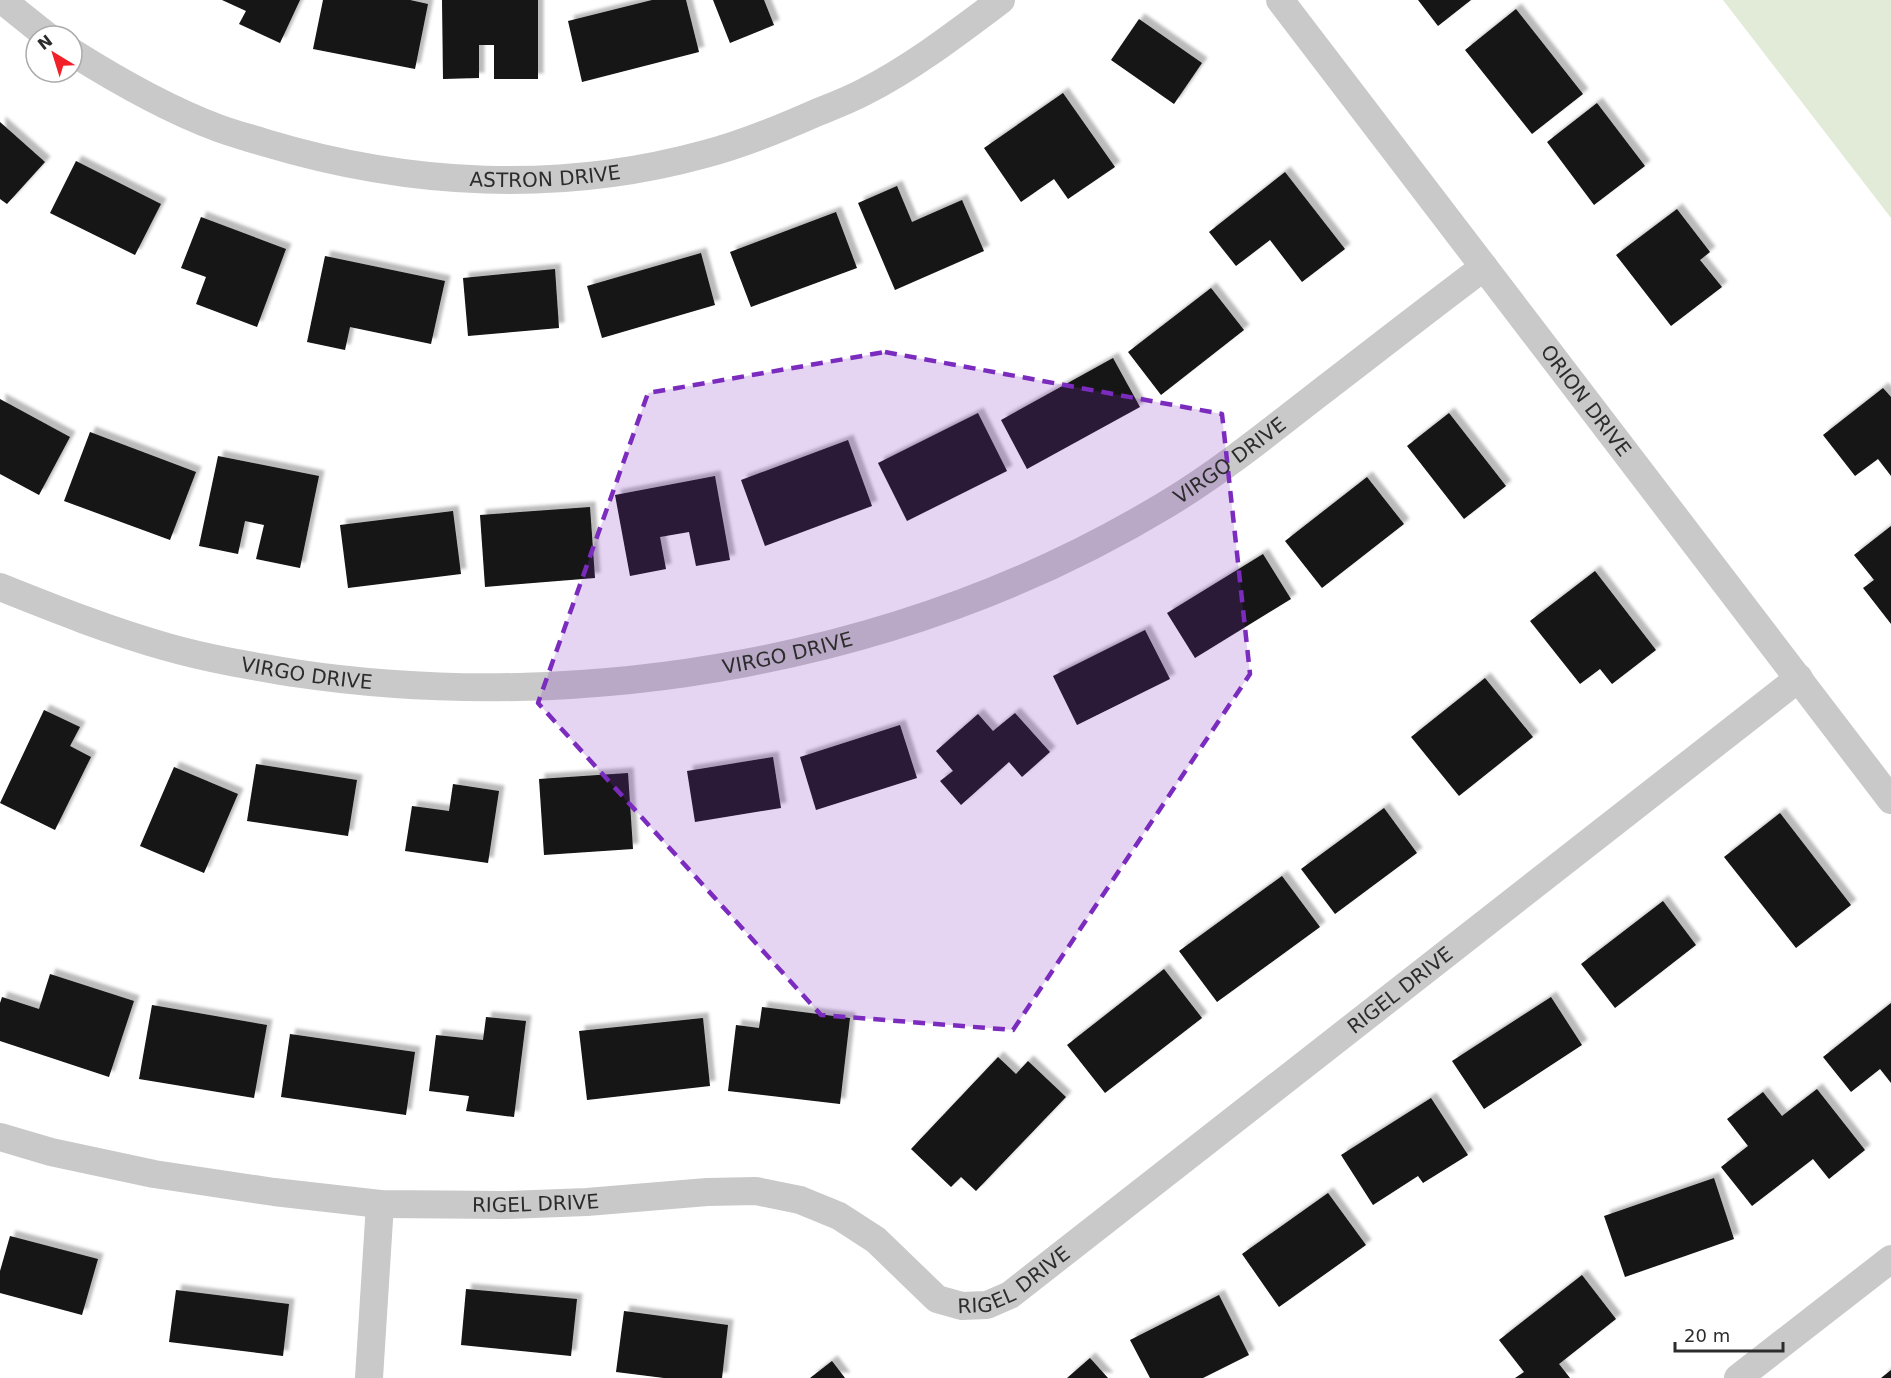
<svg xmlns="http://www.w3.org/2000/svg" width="1891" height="1378" viewBox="0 0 1891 1378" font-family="'DejaVu Sans',sans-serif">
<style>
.green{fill:#e2ebd8}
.building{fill:#131313;filter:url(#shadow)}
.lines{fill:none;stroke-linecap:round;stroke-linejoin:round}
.street{stroke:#c9c9c9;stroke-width:28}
.marked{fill:#7b2cbf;fill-opacity:0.2;stroke:#7b2cbf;stroke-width:4.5;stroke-dasharray:12 8;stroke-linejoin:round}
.labels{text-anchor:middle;stroke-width:6;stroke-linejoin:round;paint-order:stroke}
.street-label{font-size:20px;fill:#2c2c2c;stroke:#fff}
</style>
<defs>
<filter id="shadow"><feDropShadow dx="5.5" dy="-5.5" stdDeviation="1.5" flood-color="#0004"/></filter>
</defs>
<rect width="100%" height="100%" fill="#fff"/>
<!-- green -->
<path class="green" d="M1723,0H1891V218Z"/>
<!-- building -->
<path class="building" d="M222,0H300L280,43L239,24L246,11Z
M323,0H410L428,4L415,69L313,49Z
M442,0H538V79H494V45H479V78L443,79Z
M652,0H686L699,52L582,82L568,21Z
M713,0H764L774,25L730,43Z
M1418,0H1471L1438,26Z
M1516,9L1583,94L1532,134L1465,50Z
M1139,19L1202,63L1174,104L1111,60Z
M1063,93L1115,167L1068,199L1054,179L1021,202L984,148Z
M1597,103L1645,166L1594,205L1547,142Z
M0,122L45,162L7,204L0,199Z
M76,161L161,204L135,255L50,213Z
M1285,172L1345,249L1302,282L1270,240L1236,266L1209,232Z
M897,186L912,222L962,200L984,251L895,290L858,203Z
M1677,209L1710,252L1700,260L1722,287L1671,326L1616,255Z
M836,212L857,268L751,307L730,252Z
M201,217L286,249L257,327L196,304L206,277L181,268Z
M701,253L715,305L602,338L587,286Z
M325,256L445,281L431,344L350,327L345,350L307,342Z
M555,269L559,328L468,336L463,278Z
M1211,288L1244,330L1161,395L1128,352Z
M1113,358L1140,407L1027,469L1001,420Z
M1883,388L1891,397V476L1878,459L1855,476L1823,435Z
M0,399L70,437L39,495L0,474Z
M978,413L1007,471L907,521L878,463Z
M1449,413L1506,486L1464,519L1407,446Z
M90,432L196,472L170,540L64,501Z
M848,440L872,506L765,546L741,480Z
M218,456L319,476L300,568L256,559L264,525L245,521L238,554L199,546Z
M715,476L730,560L696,566L689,532L660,537L666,569L630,576L615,495Z
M1367,477L1404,524L1322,588L1285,541Z
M590,507L595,578L485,587L480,515Z
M453,511L461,574L348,588L340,525Z
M1891,526V624L1863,588L1874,580L1854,555Z
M1263,554L1291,599L1195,658L1167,613Z
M1595,571L1656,650L1612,684L1600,669L1580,684L1530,621Z
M1145,630L1170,679L1077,725L1053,676Z
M1485,678L1533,737L1459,796L1411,737Z
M44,710L80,727L70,746L91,757L55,830L0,803Z
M1015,713L1050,752L1022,777L1009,762L961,805L940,781L953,771L936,751L978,714L993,731Z
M900,725L917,778L816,810L800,757Z
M773,757L781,808L695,822L687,771Z
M256,764L357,780L348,836L247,821Z
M174,767L238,794L204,873L140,846Z
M628,773L633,849L544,855L539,779Z
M453,784L499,791L488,863L405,851L412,806L449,811Z
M1384,808L1417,853L1335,914L1301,869Z
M1780,813L1851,905L1796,948L1724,857Z
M1282,876L1320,927L1217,1002L1179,951Z
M1663,901L1696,945L1615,1008L1581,964Z
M1164,969L1202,1018L1105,1093L1067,1045Z
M50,974L134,1001L109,1077L0,1041V1003L2,997L39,1009Z
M1551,997L1582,1045L1484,1109L1452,1061Z
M1891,1003V1083L1880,1069L1851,1092L1823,1057Z
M152,1005L267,1025L254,1098L139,1079Z
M762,1007L850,1018L840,1104L728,1091L736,1025L759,1028Z
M486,1017L526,1021L514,1117L466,1111L469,1096L429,1091L436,1035L483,1040Z
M703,1018L710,1086L587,1100L579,1031Z
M290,1034L415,1052L406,1115L281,1097Z
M998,1057L1016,1074L1028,1061L1066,1097L976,1191L961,1177L951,1187L911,1149Z
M1817,1089L1865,1150L1829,1179L1813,1159L1752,1206L1721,1167L1748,1146L1727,1119L1763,1092L1782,1116Z
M1431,1098L1468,1155L1423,1183L1418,1176L1373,1205L1341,1155Z
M1714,1178L1734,1239L1625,1277L1604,1216Z
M1328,1193L1366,1245L1279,1307L1242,1254Z
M10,1236L98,1259L82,1315L0,1293V1271Z
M1582,1275L1616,1319L1559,1364L1570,1378H1515L1524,1372L1499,1340Z
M466,1289L577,1299L571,1356L461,1345Z
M176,1290L289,1304L283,1356L169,1342Z
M1219,1295L1249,1355L1203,1378H1150L1130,1340Z
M624,1311L728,1325L722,1378H664L616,1372Z
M1090,1358L1108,1378H1067Z
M832,1361L845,1378H810Z
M1891,1370V1378H1881Z"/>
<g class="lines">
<!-- street -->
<g class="street">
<path d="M2,0L47,36"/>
<path id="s1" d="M1280,0L1891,800"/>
<path id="s2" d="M72,52C118,81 167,109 218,128C234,134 250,138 266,143C409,186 560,194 705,154C744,144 782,128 818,112C833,106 849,100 864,92C913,67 957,33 1001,0"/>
<path id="s3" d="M0,587C55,609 110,631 167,647C209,659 252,666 294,673C588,717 911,659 1167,504C1220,472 1268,433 1317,395C1373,352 1428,309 1484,267"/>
<path id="s4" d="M0,1137L51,1152L154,1174L274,1192L380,1204L506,1205L587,1202L707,1192L756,1191L800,1200L839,1216L876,1240L937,1299L962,1306L987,1305L1010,1295L1799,678"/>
<path d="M369,1378L380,1204"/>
<path d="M1738,1378L1891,1259"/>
</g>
</g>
<!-- marked area -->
<path class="marked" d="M885,352L1222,414L1250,674L1013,1030L821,1015L538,703L648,393Z"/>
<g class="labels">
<!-- street labels -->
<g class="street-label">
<text dy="7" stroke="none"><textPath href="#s2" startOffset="498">ASTRON DRIVE</textPath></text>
<text dy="7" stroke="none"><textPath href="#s1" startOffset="504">ORION DRIVE</textPath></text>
<text dy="7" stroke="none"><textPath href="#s3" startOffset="1290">VIRGO DRIVE</textPath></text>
<text dy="7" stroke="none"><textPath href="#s3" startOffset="804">VIRGO DRIVE</textPath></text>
<text dy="7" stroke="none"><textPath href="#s3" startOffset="320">VIRGO DRIVE</textPath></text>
<text dy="7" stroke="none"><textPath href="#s4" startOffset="1550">RIGEL DRIVE</textPath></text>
<text dy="7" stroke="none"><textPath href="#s4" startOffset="542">RIGEL DRIVE</textPath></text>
<text dy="7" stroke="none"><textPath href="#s4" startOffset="1064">RIGEL DRIVE</textPath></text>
</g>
</g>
<!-- north arrow -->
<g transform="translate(54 54) rotate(322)"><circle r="28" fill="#ffffff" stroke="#ababab" stroke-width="1.5"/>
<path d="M0-4.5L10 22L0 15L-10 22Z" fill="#f12029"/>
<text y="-9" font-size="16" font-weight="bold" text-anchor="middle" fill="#2c2c2c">N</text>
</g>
<!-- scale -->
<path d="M1675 1342v9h108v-9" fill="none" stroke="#2c2c2c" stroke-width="3"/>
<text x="1684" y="1342" font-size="18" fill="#2c2c2c" stroke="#ffffff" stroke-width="4.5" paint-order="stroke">20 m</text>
</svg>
